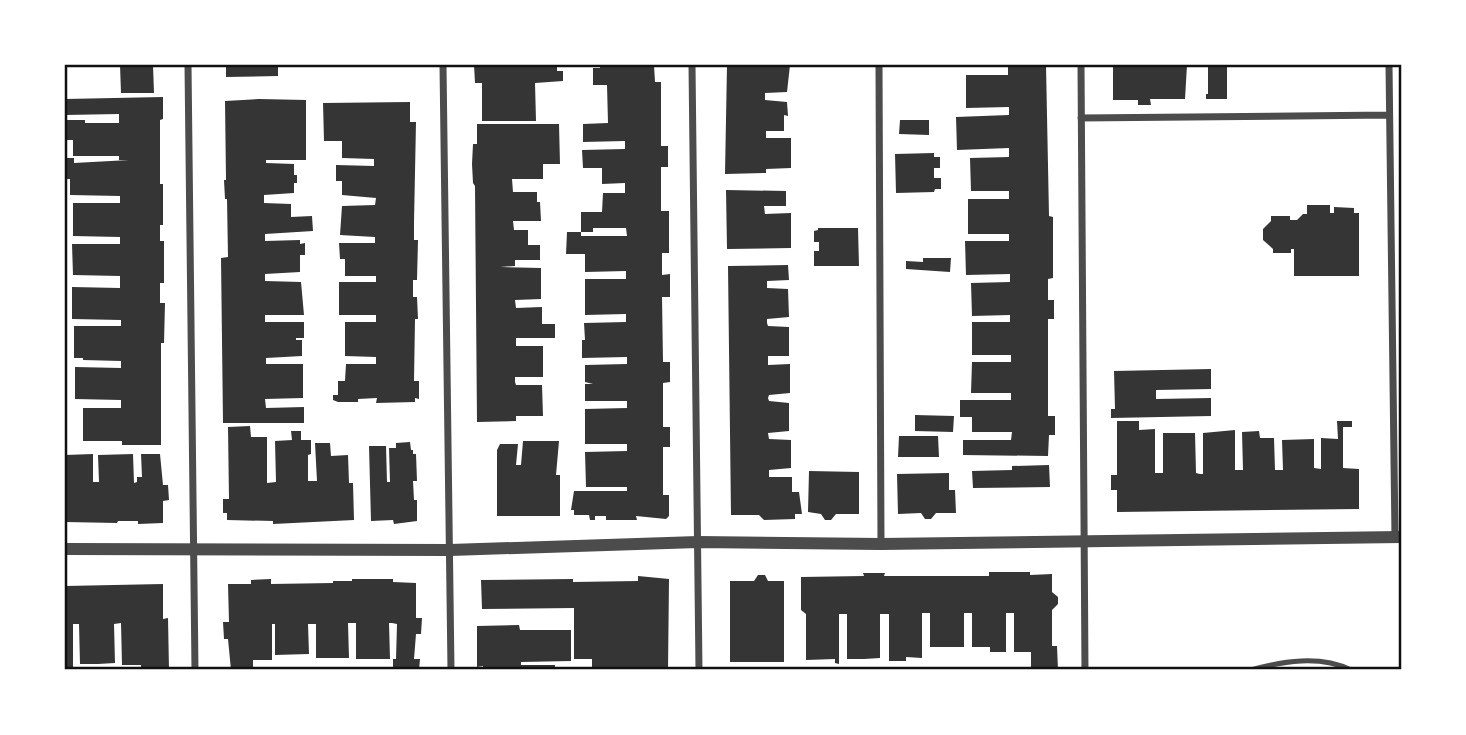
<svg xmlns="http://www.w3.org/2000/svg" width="1466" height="735" viewBox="0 0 1466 735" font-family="'Source Serif 4',serif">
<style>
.building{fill:#353535}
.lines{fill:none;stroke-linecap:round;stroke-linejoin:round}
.service{stroke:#4c4c4c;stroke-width:5}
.minor{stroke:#4c4c4c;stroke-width:7}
.tertiary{stroke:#4c4c4c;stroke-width:12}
.neatline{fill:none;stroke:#111;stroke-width:2.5}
</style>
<rect width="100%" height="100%" fill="#fff"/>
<!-- building -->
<path class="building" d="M120,65H153L154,93H121Z
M226,65H278V76L226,77Z
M474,65H557V71H563V81L535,83L536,121H482V83H475Z
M600,65H654L655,82H661V146H668V167H661V211H669V253H662V275L670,274V297H662L663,362H670V382L663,383V427H670V447H663V495H669V516L666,519L636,516L637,520H606V516H595V520H590L589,515H574V510H571L574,491H627V487H586L585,452L627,451V444H585V409L627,408V401H585V384H593L585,382V365L627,364V357L582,358V340H585L584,323L626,322V314L585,315V279H626V271L585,272V254H566L567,232H581V236H627L626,228H593V232H581V212H602L603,193H625V183L602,184V168H583L582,150L625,149V141L583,142V124L608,123L607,85H593V68H600Z
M727,65H790L787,92L765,93V100L787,102L788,116L784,115V131H766V138H791V168L766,169V173L725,174Z
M1008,65H1046L1049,216L1053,217V278L1048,279V300H1054V319H1048V416H1055V435H1049L1048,456L963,455V440H1011L1012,432H972V417H960V400H1011V393H971L972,362H1011V355H972V322H1010V315L972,316L971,283L1010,282V274L966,275L965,241H1009V234H968V199H1009V191H971L970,158L1009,157V148L957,150L956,117L1009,115V107L966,108V75H1008Z
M1113,65H1187L1185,99H1150L1151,105H1138V100H1113Z
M1208,65H1227V99H1206V94H1208Z
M163,97V119L160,120V184H163V225H160V241H164V283H160V303H165L164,343H161V445H122V441H83V408H121V400L75,399V367L121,368V361L83,360V358H74V326H121V320L72,319V287L120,288V276L73,275L72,244H120V237L73,236V203H120V196L70,195V179H65V158H74V163L129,160H119V156H73V140H65V120H85V123H119V114L65,115V99Z
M259,99L306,100V160H266V163L294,164V175H297V183H294V193L264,195V203L291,204V217L312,216L313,231L265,234V241L300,240V244L305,243V255H300V272L265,274V281L301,282L304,315H265V322H304V338H296V340H302V356L266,358V364H303V398L265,399L266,408L304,407V423H223L221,258L228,257L227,199H225L224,180H226L225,101Z
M410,102V122H416L414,222V240H418L417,280H413V297H417L418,319H415L414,381H419V399L415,398V402L376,403L377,398L358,399V402H338L333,400V395H338V381H345L346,364H376V357L345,356V322H376V315H339V282H376V276H345V259H340L339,243H375V237L340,235L342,206L375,205L376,198L342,195V181H336V165L374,166V159L342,158V141H324L323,103Z
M900,120H929V135L899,134Z
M477,124H559L560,164H543V179H512L513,192H537V202H540L541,221H513L514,230H528V245H540V260H515V266L500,267L541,268V299L515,300L516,308L542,307V324H555V338H516V346H543V377H515V382L516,385H542L543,416H516V421L477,422L475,186L473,183L472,164L473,144H477Z
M934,153V157H940V168H934V178H941V189H935L934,192L896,193L895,154Z
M726,190L786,191V206H764L765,214L791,213V248L727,249Z
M1307,205H1330V213H1334V207L1354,208V213H1359V276H1294V249H1291V253H1273V249L1263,240V229L1271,221V216H1290V220H1297L1303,214H1307Z
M818,228H858L859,266H814V251H819V242H814V231L818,230Z
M923,258H951L950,272L906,269V261L923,262Z
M788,265L789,280L767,281V288L788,289L789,317L767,319V323L768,326L789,327V356H768V365L790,364V393L769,395L768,398L769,401L789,403V431L768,433L769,439L791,440V468L769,470V477H792V492H799L802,514H795V519L764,520L759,515H731L728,266Z
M1211,369V389L1156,390V399L1211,398V416L1111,418V409H1115L1114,371Z
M915,415L954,416L953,432L915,431Z
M1117,421H1139V430L1155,429V473H1163V433H1195L1196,473L1200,474H1203V433L1235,430V470H1243L1242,432L1259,431L1260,438H1274L1275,470H1283L1282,440L1314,439V468L1321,469V438L1338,439L1337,421H1352V427H1343V468L1359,469V509L1117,512V490H1111V475H1117Z
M250,426L251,437H267V483L276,482L275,441L292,440L291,431H301V440H311V454L308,455V481H317L315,443H330L331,456L348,455L349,483H353L354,520L273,524V521L227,520V513H223V499H229L228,427Z
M899,436H938L939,457H898Z
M523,441H559L556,475H560V516H497V450L500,444H518L516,465H521Z
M410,442L411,450H413V454H416L417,481H413L414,500H417V521L394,524L393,520L371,521L369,446H386L387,482H390L389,448H396V443Z
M93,454V482H99L98,455L133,454L134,483L137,482V477H142L141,454H160L163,485H168L169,500L163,501V523L138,524V521H118L117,523L65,522V455Z
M1049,465L1050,487L973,488L972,471L1012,470V466Z
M809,471L859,472V514H836L831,520H825L821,514L808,512Z
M949,473V490H955L956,513H936L931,519H925L921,513L898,514L897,474Z
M989,572H1030V575L1052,574V592L1058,597V604L1052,610V646H1057L1058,670H1031V652H1014V613H1006V652H990V647H972V613H964V647H930V613H922V658L906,657V661H889V614H880V658L864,659H847V614H839V664L835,663V659L806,660V614L801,610V577L864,576L863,573H885L884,576H989Z
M758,575H765L768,581H784V662H730V581H754Z
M638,576L669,579L668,670H592V659H574V608L482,609L481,580L573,579V582L638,581Z
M271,579V584L333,583V581H352V579H393V582L416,583V618H422L421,634H416L414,659H420L419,670H393V659H396L397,624L392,623H389L390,659H356V623H348L349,658H316V624H308L309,654L275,655V624H272V660H253V670H231L228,639H224L223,622H229L228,584H251V580Z
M163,584V619L168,618L169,670H141V665H122L121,623L114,624L115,663L98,664H80L79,624H73V669H65V586Z
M519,625L520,630H571V661L521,662V665H555V670H483V666L477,667V626Z"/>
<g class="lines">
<!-- service -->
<path class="service" d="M1251,670C1283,661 1320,655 1351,670"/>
<!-- minor -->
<path class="minor" d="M188,65L195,670
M443,65L451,670
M692,65L699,670
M879,65L881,544
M1081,65L1085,670
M1389,65L1395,537
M1081,118L1389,115"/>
<!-- tertiary -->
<path class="tertiary" d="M65,549L450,550L698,542L881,544L1401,537"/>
</g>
<!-- border -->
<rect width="1466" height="735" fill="none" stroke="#ffffff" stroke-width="133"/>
<rect x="66" y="66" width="1334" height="602" class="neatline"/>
</svg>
